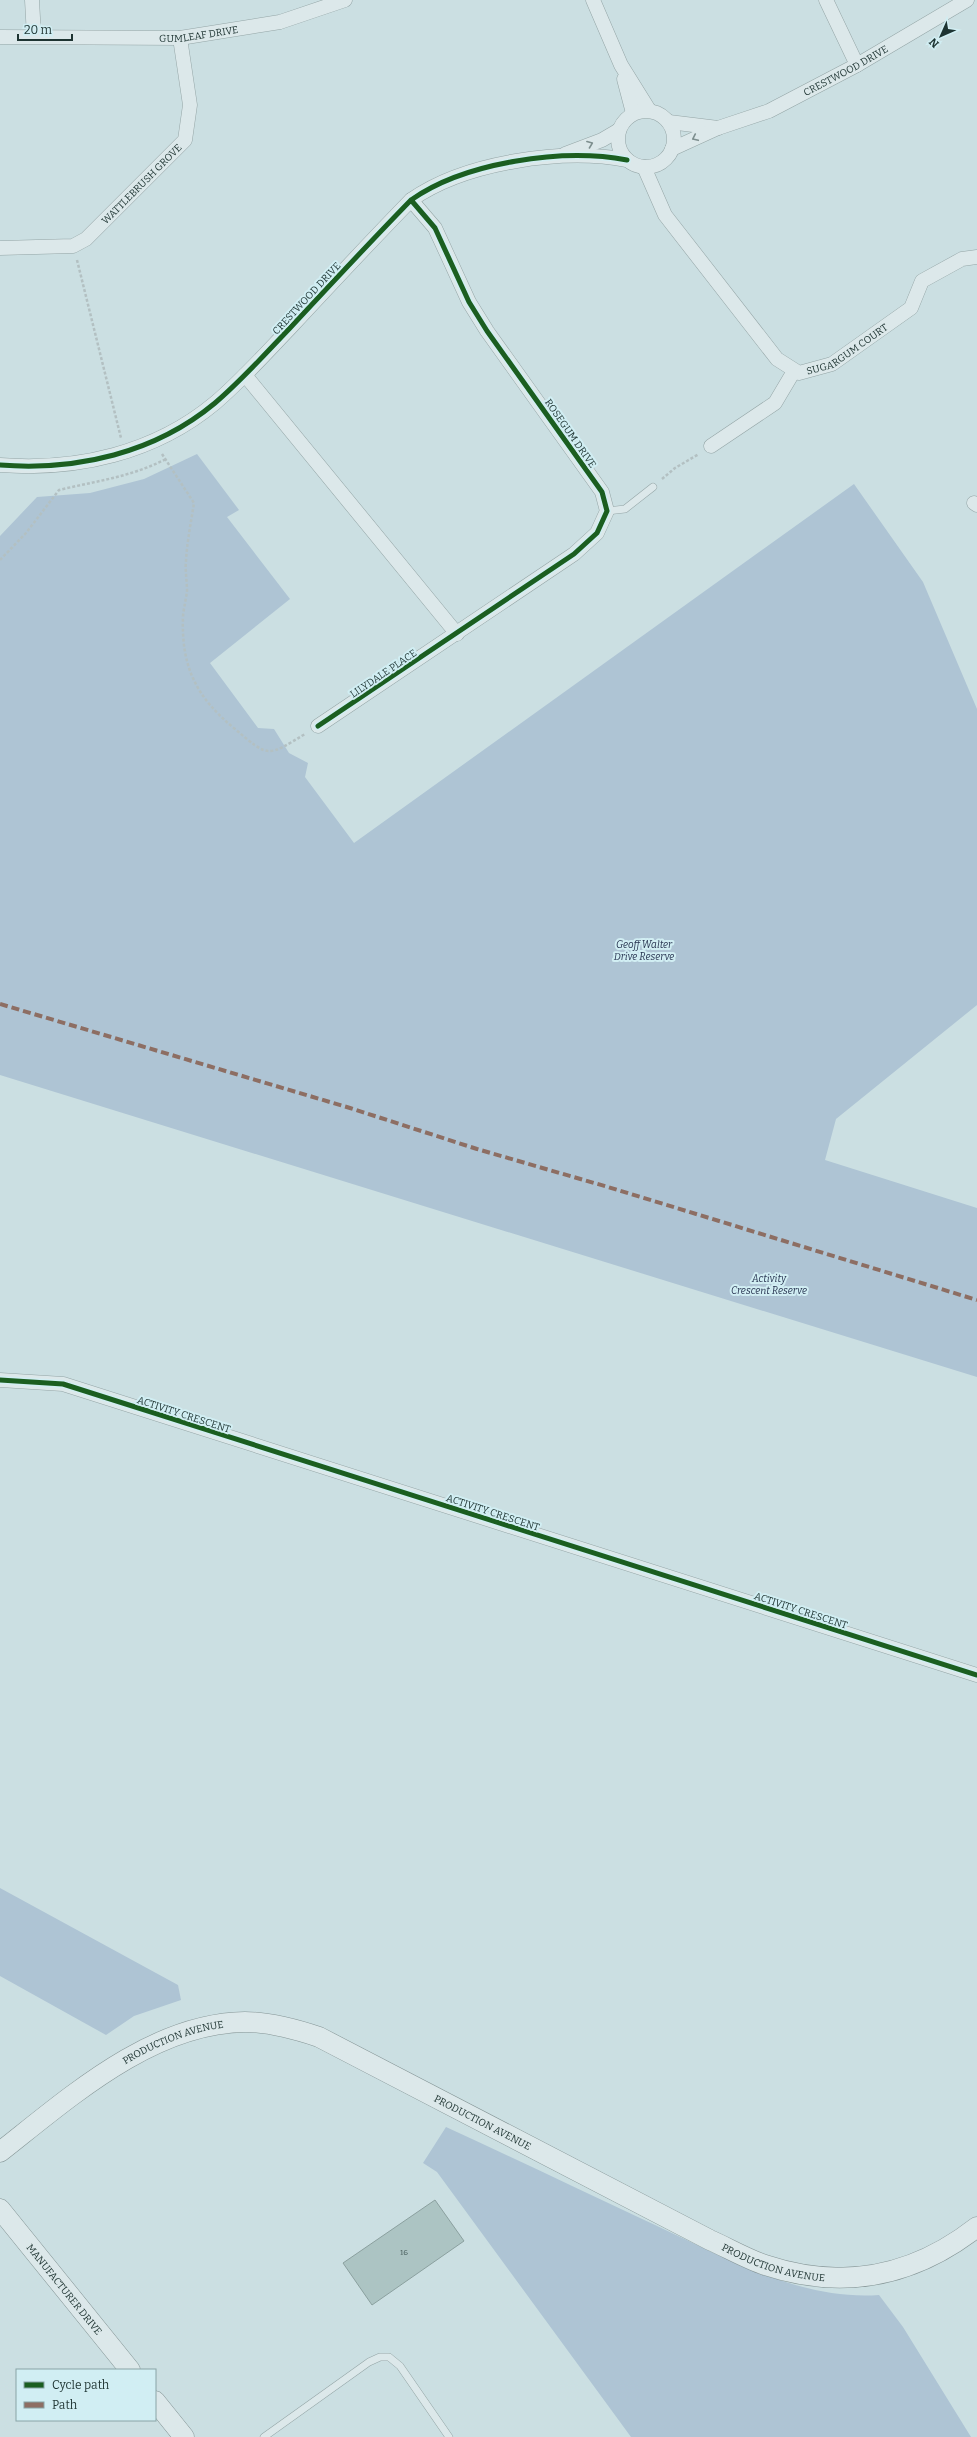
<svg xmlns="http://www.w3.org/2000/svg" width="977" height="2437" viewBox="0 0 977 2437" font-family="Bitter,serif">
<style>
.green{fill:#aec4d4}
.building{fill:#acc4c3;stroke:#8ba09f}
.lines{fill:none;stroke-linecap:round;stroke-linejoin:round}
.lane-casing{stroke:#94a5a6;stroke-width:8}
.street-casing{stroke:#94a5a6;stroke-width:15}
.secondary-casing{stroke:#859596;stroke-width:21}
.path{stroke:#b3c0c2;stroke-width:2.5;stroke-dasharray:3 2;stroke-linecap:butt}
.lane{stroke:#dce8ea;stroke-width:7}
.street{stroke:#dce8ea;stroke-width:14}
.secondary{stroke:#dce8ea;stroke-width:20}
.quiet{stroke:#8d6e63;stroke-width:4;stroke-dasharray:8 4;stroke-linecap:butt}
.cycleway-casing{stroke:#d1eef3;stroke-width:8}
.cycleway{stroke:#1b5e20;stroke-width:5}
.oneway{stroke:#7d8e8e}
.labels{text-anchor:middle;stroke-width:4;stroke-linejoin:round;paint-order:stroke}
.number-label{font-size:8px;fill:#425856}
.street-label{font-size:10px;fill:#1e3432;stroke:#d1eef3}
.park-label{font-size:10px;font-style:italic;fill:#26324f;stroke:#d1eef3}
</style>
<rect width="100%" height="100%" fill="#cbdfe2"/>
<!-- green -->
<path class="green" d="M197,454L239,510L227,517L290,599L210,663L258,728L274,729L289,753L308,763L305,777L354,843L854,484L923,582L977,709V1005L836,1119L825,1160L977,1208V1377L0,1075V536L37,497L90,493L144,479Z
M0,1888L178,1985L181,2000L134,2016L106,2035L0,1976Z
M446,2127C511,2157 576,2188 640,2218C715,2252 795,2301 879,2295L903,2327L971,2437H631L437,2172L423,2163Z"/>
<!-- building -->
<path class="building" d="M435,2200L464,2241L372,2305L343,2263Z"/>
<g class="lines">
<!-- lane casing -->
<g class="lane-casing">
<path id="lane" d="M607,511L625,509L653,487
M264,2437L369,2362L380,2357H389L400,2366L449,2437"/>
</g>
<!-- street casing -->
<g class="street-casing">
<g id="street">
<path d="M32,0L34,36"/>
<path d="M593,0L621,65L649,110"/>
<path d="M826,0L857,65"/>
<path id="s1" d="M0,37L180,38L280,22L345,0"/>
<path d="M624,79L633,113"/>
<circle cx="646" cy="139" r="28"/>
<path d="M669,122L718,128"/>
<path id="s2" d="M672,149L718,128L769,111L857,65L967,0"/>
<path d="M565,154L602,140L619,130"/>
<path id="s3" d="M644,167L665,215L777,359L799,373L832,364L911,308L922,281L962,259L977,257"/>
<path id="s4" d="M0,248L73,246L86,239L185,140L190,105L180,38"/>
<path d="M245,375L457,634"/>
<path d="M711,446L775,403L794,371"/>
<path d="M0,465C77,471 155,453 215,403C242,380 266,353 290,328C330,285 370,242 411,200C465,162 562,148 627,160"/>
<path d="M974,503L977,505"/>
<path d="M318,726L574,554L597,533L607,511L602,492L487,331L469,302L435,228L411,200"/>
<path d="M0,1380L63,1384L977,1675"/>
</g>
</g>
<!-- secondary casing -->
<g class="secondary-casing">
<g id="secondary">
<path id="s5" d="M0,2152C70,2097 152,2023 245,2022C270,2022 295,2029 319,2037L710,2240C728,2248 747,2259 765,2265C843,2291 913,2277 977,2227"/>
<path id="s6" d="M0,2209L130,2370"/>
<path d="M155,2401L184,2437"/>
</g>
</g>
<!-- path -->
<path class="path" d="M77,260L121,438
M162,454L194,503C191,522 187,542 186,561C185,571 187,581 187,591C186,599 184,607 183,616C181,667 196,697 235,729C269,758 267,757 305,734
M662,479L675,468L699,454
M0,560L26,533L59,490C96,481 131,477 166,459"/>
<!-- lane -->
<use href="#lane" class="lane"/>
<!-- street -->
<use href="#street" class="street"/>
<!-- secondary -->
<use href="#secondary" class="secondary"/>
<!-- quiet -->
<path class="quiet" d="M0,1004L350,1108L477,1149L608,1187L977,1300"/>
<!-- cycleway casing -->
<g class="cycleway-casing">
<path id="cycleway" d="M0,465C77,471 155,453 215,403C242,380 266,353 290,328C330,285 370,242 411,200C465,162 562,148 627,160
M318,726L574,554L597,533L607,511L602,492L487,331L469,302L435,228L411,200
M0,1380L63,1384L977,1675"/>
</g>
<!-- cycleway -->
<use href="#cycleway" class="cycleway"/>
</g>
<!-- one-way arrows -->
<defs><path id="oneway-chevron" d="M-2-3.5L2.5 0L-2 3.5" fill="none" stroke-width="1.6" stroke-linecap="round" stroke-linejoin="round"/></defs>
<g class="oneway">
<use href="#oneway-chevron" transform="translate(695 138) rotate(155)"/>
<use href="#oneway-chevron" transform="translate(590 144) rotate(-21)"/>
</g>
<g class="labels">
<!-- number labels -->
<g class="number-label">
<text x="404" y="2255">16</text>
</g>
<!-- street labels -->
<g class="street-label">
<text dy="4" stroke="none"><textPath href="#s1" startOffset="199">GUMLEAF DRIVE</textPath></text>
<text dy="4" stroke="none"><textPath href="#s2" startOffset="191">CRESTWOOD DRIVE</textPath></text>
<text dy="4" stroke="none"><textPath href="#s4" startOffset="166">WATTLEBRUSH GROVE</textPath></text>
<text transform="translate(306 298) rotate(-47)" y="4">CRESTWOOD DRIVE</text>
<text dy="4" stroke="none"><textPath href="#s3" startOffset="315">SUGARGUM COURT</textPath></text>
<text transform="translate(571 433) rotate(55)" y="4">ROSEGUM DRIVE</text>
<text transform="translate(383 673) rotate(-34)" y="4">LILYDALE PLACE</text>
<text transform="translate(184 1414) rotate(18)" y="4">ACTIVITY CRESCENT</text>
<text transform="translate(493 1512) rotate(18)" y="4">ACTIVITY CRESCENT</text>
<text transform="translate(801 1610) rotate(18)" y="4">ACTIVITY CRESCENT</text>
<text dy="4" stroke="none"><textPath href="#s5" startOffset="207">PRODUCTION AVENUE</textPath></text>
<text dy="4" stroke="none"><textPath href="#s5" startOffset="543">PRODUCTION AVENUE</textPath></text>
<text dy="4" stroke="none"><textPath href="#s5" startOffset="867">PRODUCTION AVENUE</textPath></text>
<text dy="4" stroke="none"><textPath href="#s6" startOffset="103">MANUFACTURER DRIVE</textPath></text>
</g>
<!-- park labels -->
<g class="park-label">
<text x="644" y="948">Geoff Walter<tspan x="644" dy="12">Drive Reserve</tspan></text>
<text x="769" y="1282">Activity<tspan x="769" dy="12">Crescent Reserve</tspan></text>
</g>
</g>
<!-- legend -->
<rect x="16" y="2369" width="140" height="52" fill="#d1eef3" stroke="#89a4a6"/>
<rect x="24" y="2382" width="20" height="6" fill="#1b5e20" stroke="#89a4a6"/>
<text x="52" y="2389" font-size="12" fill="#1e3432">Cycle path</text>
<rect x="24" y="2402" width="20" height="6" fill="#8d6e63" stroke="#89a4a6"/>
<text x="52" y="2409" font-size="12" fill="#1e3432">Path</text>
<!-- north arrow -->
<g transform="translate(941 36) rotate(225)" stroke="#d1eef3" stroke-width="3" paint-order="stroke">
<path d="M0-3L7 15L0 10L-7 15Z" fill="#1e3432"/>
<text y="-6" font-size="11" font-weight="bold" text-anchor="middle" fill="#1e3432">N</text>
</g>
<!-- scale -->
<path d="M18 34v6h54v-6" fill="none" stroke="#1e3432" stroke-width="2"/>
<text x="24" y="34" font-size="12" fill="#1e3432" stroke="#d1eef3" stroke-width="3" paint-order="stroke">20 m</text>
</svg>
